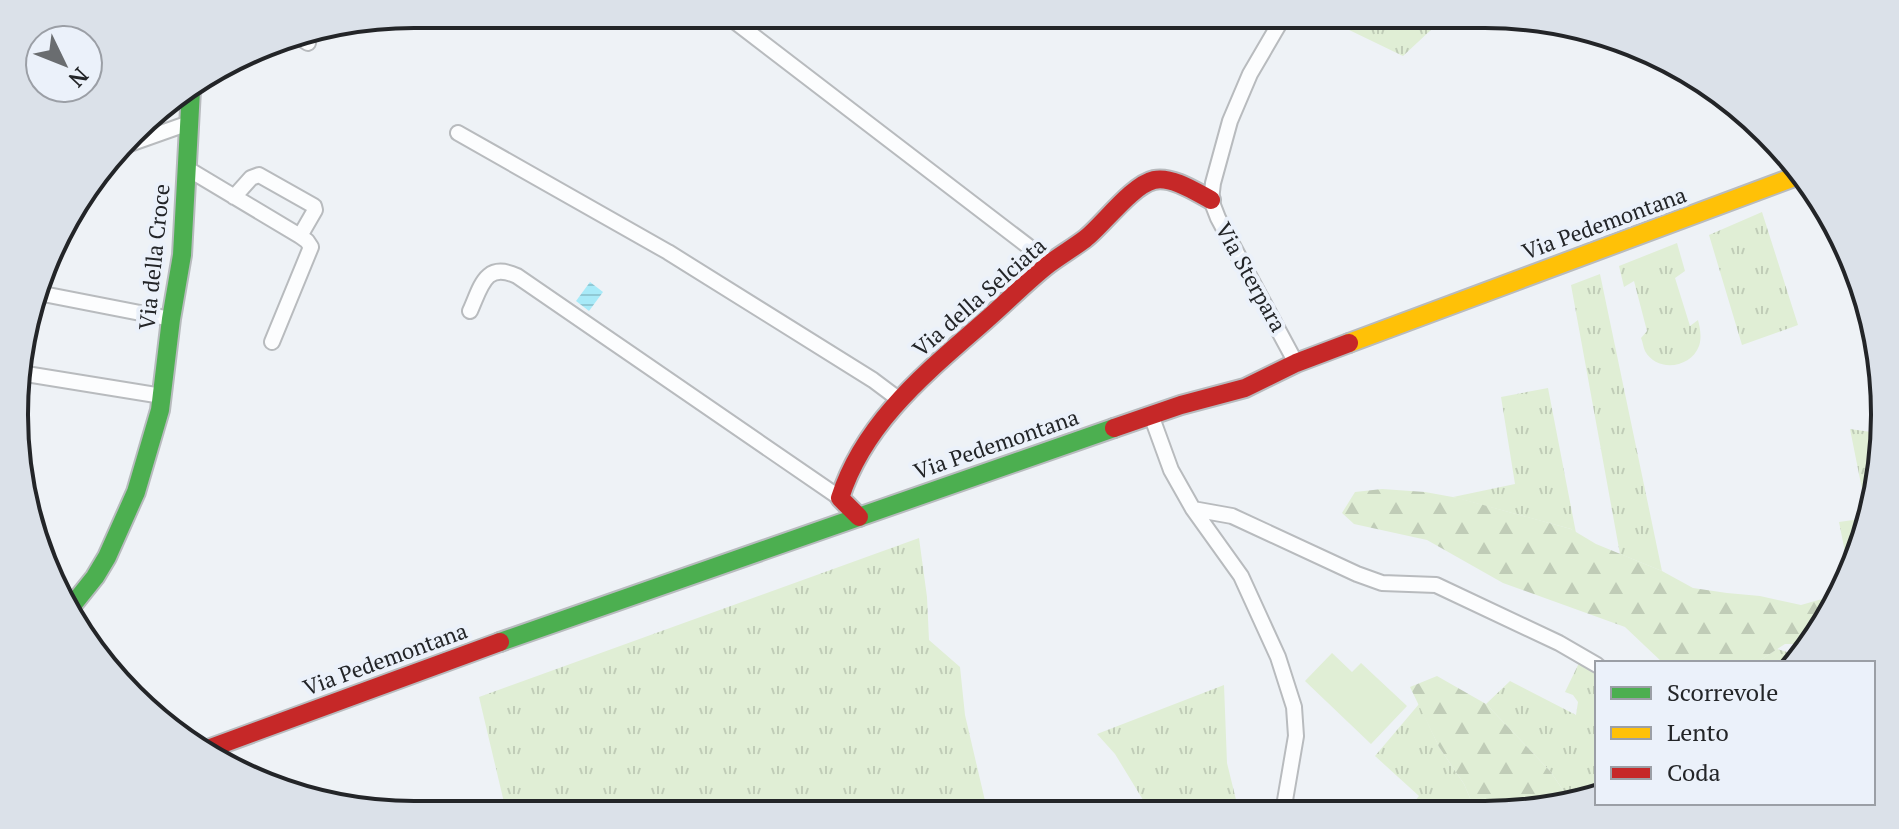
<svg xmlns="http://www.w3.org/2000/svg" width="1899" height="829" viewBox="0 0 1899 829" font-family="'PT Serif',serif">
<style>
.grass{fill:url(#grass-tufts)}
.forest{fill:url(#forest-firs)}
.garden{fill:#e0eed5}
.water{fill:url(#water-rules)}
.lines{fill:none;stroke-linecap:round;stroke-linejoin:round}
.street-casing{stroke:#b8bbbe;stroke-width:18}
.fast-casing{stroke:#b8bbbe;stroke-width:22}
.slow-casing{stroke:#b8bbbe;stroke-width:22}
.jam-casing{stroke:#b8bbbe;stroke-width:22}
.street{stroke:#fcfdfe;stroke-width:14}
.fast{stroke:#4caf50;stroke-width:18}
.slow{stroke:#ffc107;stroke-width:18}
.jam{stroke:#c62828;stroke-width:18}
.labels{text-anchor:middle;stroke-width:8;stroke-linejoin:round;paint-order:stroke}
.street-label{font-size:22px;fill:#232528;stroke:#ebf1fa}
.rim{fill:none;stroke:#232528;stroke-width:4}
</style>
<defs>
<pattern id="grass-tufts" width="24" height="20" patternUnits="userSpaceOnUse" patternTransform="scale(2)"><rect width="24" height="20" fill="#e0eed5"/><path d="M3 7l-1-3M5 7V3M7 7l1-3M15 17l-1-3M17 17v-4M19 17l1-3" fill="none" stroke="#c0ccb7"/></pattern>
<pattern id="forest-firs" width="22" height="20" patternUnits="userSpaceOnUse" patternTransform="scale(2)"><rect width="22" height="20" fill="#e0eed5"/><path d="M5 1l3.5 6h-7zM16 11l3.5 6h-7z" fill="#c0ccb7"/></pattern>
<pattern id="water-rules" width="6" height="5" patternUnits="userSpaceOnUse" patternTransform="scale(2)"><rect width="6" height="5" fill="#a8eaf8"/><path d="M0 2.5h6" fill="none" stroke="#90c9d5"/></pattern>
</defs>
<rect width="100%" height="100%" fill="#eef2f6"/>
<!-- grass -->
<path class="grass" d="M1316,14H1448L1403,56Z
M1762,212L1798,325L1742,345L1709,235Z
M1677,243L1685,271L1675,278L1690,326L1698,320C1700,328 1702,337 1699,346C1691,368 1657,373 1645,351C1643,347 1643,342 1641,338L1647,331L1634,281L1624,287L1619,266Z
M1600,274L1662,571L1620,554L1571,285Z
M1548,388L1576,533L1571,529L1453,497L1515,484L1501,397Z
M1850,429L1878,433L1867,514Z
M1867,518L1864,544L1849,572L1839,522Z
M919,538L927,597L929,640L960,667L965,715L986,805L1005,813L507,815L479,697Z
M1777,649L1803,657L1797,663H1756Z
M1579,663L1597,673V793L1596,796L1571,802L1550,771L1486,704L1510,681L1576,715L1578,702L1573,695L1565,692Z
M1224,685L1227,763L1239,812L1151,813L1115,754L1097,734Z
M1419,704L1439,747L1464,784L1476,812H1406L1419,796L1375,756Z
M1072,799L1082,813H1046Z"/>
<!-- forest -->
<path class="forest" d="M1382,489L1425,492L1458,498L1571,529L1596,544L1662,571L1693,588L1727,593L1760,596L1801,605L1836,595L1810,644H1785L1756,663H1663L1625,627L1503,583L1427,540L1354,524L1342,513L1355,492Z
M1437,676L1486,704L1550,771L1571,802L1537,812H1476L1464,784L1439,747L1410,687Z"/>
<!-- garden -->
<path class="garden" d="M1332,653L1352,672L1361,663L1407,706L1371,744L1305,681Z"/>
<!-- water -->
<path class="water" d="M590,282L603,292L589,311L576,301Z"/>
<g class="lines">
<!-- street casing -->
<g class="street-casing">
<path id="street" d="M725,14L1050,263
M1285,14L1250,74L1230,121L1213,183L1211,200L1218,218L1296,363
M294,34L308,43
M458,133L668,252L873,380L901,401
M124,146L189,123
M188,169L300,236L307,241L311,247L272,342
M234,197L251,178L259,175L314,206L315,210L300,236
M38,293L171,319
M470,311C481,287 485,261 517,276L840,498
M20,373L162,396
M1151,415L1171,470L1193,509L1241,576L1278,657L1294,707L1296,736L1283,812
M1193,509L1232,516L1357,574L1382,583L1436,585L1559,643L1597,665"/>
</g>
<!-- fast casing -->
<g class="fast-casing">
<path id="fast" d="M67,612L95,577L107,557L136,492L160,410L171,319L182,255L191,90
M500,642L1114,428"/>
</g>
<!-- slow casing -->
<g class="slow-casing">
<path id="slow" d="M1349,343L1797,176"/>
</g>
<!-- jam casing -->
<g class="jam-casing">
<path id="jam" d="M1114,428L1181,405L1245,388L1296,363L1349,343
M859,517L840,498C864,422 927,372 985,321C1007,302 1027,281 1049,264C1061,255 1073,248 1085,239C1103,225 1132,185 1154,180C1172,176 1196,192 1211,200
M208,749L500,642"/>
</g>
<!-- street -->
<use href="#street" class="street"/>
<!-- fast -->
<use href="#fast" class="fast"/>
<!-- slow -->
<use href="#slow" class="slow"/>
<!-- jam -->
<use href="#jam" class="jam"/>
</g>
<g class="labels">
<!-- street labels -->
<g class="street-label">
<text transform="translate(1604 223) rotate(-20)" y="8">Via Pedemontana</text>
<text transform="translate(154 257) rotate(-84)" y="8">Via della Croce</text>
<text transform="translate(1251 277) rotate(61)" y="8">Via Sterpara</text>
<text transform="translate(979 297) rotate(-41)" y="8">Via della Selciata</text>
<text transform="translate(996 444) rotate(-19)" y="8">Via Pedemontana</text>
<text transform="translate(385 659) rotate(-20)" y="8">Via Pedemontana</text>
</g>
</g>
<!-- crop -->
<path d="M0 0H1899V829H0ZM414 28H1485A386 386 0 0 1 1871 414V415A386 386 0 0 1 1485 801H414A386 386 0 0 1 28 415V414A386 386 0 0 1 414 28Z" fill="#dbe1e9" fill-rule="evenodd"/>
<path class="rim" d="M414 28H1485A386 386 0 0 1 1871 414V415A386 386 0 0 1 1485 801H414A386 386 0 0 1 28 415V414A386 386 0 0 1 414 28Z"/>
<!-- legend -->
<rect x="1595" y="661" width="280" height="144" fill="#ebf1fa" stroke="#9b9fa6" stroke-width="2"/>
<rect x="1611" y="687" width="40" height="12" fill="#4caf50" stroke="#9b9fa6" stroke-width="2"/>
<text x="1667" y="701" font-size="24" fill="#232528">Scorrevole</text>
<rect x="1611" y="727" width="40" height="12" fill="#ffc107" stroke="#9b9fa6" stroke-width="2"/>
<text x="1667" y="741" font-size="24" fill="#232528">Lento</text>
<rect x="1611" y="767" width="40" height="12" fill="#c62828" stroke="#9b9fa6" stroke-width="2"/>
<text x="1667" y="781" font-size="24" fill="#232528">Coda</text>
<!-- north arrow -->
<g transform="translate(64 64) rotate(133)"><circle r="38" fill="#ebf1fa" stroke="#9b9fa6" stroke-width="2"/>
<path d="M0-6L14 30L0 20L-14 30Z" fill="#6a6d70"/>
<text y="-12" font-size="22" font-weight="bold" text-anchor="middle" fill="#232528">N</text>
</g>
</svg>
